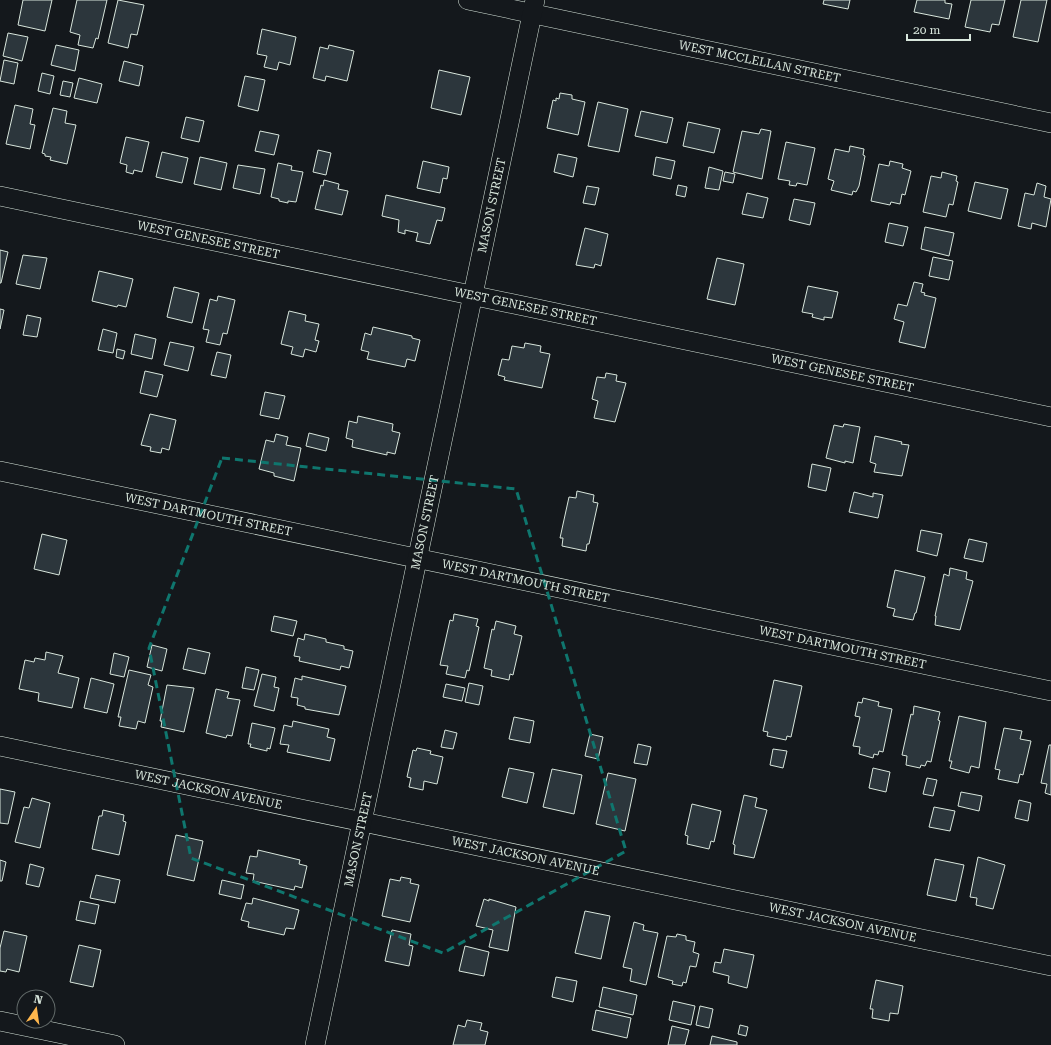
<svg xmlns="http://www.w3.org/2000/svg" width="1051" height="1045" viewBox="0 0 1051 1045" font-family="'Roboto Serif',serif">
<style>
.building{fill:#2c363c;stroke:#d8e6dc}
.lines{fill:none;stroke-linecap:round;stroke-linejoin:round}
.minor-casing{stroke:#d8e6dc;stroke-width:20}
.minor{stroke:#14181c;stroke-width:19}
.marked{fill:none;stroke:#0f766e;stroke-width:3;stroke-dasharray:8 5;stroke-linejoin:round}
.labels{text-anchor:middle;stroke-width:3;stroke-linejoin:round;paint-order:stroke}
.street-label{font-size:12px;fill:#d8e6dc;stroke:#14181c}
</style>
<rect width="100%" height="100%" fill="#14181c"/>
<!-- building -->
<path class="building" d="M23,0H52L45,31L18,25Z
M77,0H107L98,39L96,38L93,48L78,45L80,35L70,32Z
M118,0L144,5L137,35L131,34L128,48L108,43Z
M824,0H850L848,9L823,4Z
M917,0H945V3L952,4L949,19L914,12Z
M971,0H1005L999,25L992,24L990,32L965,27Z
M1021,0H1047L1038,42L1013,37Z
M262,29L296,37L290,65L279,62L277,70L264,67L267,56L257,54Z
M8,33L28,37L22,61L3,56Z
M56,45L79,50L75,71L51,65Z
M329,45L354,51L347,81L326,76L325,81L313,78L320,47L328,49Z
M4,60L18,63L14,84L0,81Z
M124,61L143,66L139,86L119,81Z
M439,70L470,77L461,115L431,108Z
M42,73L54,76L50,94L38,91Z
M245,76L265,80L258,111L238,106Z
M79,78L102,84L97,103L74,98Z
M63,81L73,83L70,97L60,95Z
M560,93L572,95V99L585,102L578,135L547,128L553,100L556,101V98L559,99Z
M598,102L628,109L619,152L588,146Z
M15,105L33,109L30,124L35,125L30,149L6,144Z
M53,108L67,111L65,123L76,125L67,164L50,160L51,157L45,156V154L42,153Z
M641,111L673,118L667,143L635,136Z
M186,117L204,121L199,142L181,138Z
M688,122L720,129L714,153L683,146Z
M761,129L771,131L762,179L733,172L742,131L759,134Z
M260,131L279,135L274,155L255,151Z
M126,137L149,142L142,172L134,170L133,174L126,172L127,165L120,163Z
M786,142L815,148L807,185L797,183L796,186L789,185L790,181L778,179Z
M850,146L864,149L863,155L865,156L859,186L856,192L853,191L852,195L831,190L834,181L828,179L835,149L849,152Z
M318,150L331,153L326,175L313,172Z
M162,152L188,158L182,183L156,177Z
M558,154L577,158L573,177L554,172Z
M200,157L227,163L221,190L194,184Z
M656,157L675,161L671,179L653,175Z
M423,161L449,167L447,179L443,178L440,193L417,188Z
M890,161L903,164L902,168L911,171L905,195L902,194L900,204L891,202L890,205L871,201L879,164L889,166Z
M278,163L292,166L291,170L303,172L296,202L288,201V203L279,201V199L271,197Z
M238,165L265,169L260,194L233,188Z
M709,167L723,171L719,190L705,188Z
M725,172L735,174L733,183L723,181Z
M942,172L957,176L956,181L958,182L953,205L949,204L946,217L923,212L931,176L941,178Z
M324,180L339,184L338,189L348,191L342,215L315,209L321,185L323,186Z
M975,182L1008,189L1001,219L968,211Z
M1037,183L1046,186L1044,197L1051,199L1046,227L1032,223L1031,229L1018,226L1025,193L1034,195Z
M678,185L687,187L685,197L676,195Z
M587,186L599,188L595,205L583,203Z
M747,193L768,198L763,218L742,214Z
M386,195L445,208L442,221L437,220L430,244L416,241L418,233L405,230V234L398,232L399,220L382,216Z
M794,199L815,203L810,225L789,220Z
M889,223L908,227L903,246L885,242Z
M925,227L954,233L949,256L921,249Z
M585,228L608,234L601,266L595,264L594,268L576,265Z
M0,250L8,252L1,283H0Z
M23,255L47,258L40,289L16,284Z
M933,257L953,261L949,280L929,276Z
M717,258L744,264L735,305L707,299Z
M99,271L133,279L126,307L118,305L117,307L92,301Z
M914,282L923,284L921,292L925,293L924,295L936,298L925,348L899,342L904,322L894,319L898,304L907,306Z
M808,286L838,292L832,318L824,317V320L812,317L813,314L802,312Z
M174,287L199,293L192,323L167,317Z
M218,296L235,300L227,334L223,333L220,345L206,342L209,330L203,329L210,299L217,301Z
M0,309L4,310L0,329Z
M289,311L306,315L305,321L319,324L315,340L319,341L316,352L305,349L303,357L291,354L293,347L281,344Z
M27,315L41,318L37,337L23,335Z
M373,327L412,336V338L420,340L415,361L407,359L405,367L367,359L369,352L361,350L365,333L371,335Z
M103,329L117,333L113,353L98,350Z
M135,334L156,339L152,359L131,354Z
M170,342L194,347L188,371L164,365Z
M525,343L541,346L540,352L550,354L542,388L504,380L505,377L498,375L502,359L509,360L512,346L524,348Z
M117,349L125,351L123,359L116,357Z
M217,352L231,355L226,378L211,375Z
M145,371L163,375L157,397L140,393Z
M606,373L617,375L616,381L626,383L615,422L594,418L598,401L592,399L597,377L605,378Z
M265,392L285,396L279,419L260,415Z
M150,414L176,420L169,450L162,448L161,453L150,451L151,447L141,445Z
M358,416L393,424L392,431L400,433L395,454L387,452V455L352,447L353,440L346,438L349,421L357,423Z
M844,424L860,427L853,463L845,461V463L826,458L834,425L843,427Z
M309,433L329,438L326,451L306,446Z
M276,434L288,437L286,445L301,448L294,481L274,476V473L259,469L266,440L274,442Z
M875,436L902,442L901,444L909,445L902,476L874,472L876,464L870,462Z
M812,464L831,468L826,491L808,487Z
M577,491L594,495L593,502L598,503L589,544H587L586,551L562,546L563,538H560L569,497L576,498Z
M854,492L873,497V493L883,495L878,518L849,512Z
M921,530L942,534L937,556L917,551Z
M42,534L67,540L59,575L34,569Z
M969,539L987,543L983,562L964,558Z
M950,568L967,572L966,579L973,581L960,630L935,625L936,616H935L944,574L949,576Z
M895,570L925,577L916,613H915L913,620L893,616L895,609L887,607Z
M454,614L478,619L476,626L479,627L469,671L467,670L465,678L446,674L448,666L440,665L450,620L453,621Z
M274,616L297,621L293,636L271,631Z
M496,621L516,626L514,634L522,636L513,675L510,674L509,680L491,676L492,670L484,668L492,629L494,630Z
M305,634L326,639V642L344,646V649L353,651L349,668L341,666L340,670L299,661L300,657L294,656L298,638L304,640Z
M152,645L167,649L162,671L147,667Z
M188,648L210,653L205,674L183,669Z
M46,652L63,656L58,673L79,678L72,708L38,701L39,693L19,689L25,660L34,662L35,658L45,660Z
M114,653L129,657L124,677L110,674Z
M246,667L259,670L254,690L242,688Z
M129,670L151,675L148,685L153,687L145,723L138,721L136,729L119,726L121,717H118Z
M262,674L276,677L274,687L279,688L274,711L254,706Z
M302,676L346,686L339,715L305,709V707L297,705L298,698L291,697L295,678L302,680Z
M91,678L114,684L107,713L84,708Z
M774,680L802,686L791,737L787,736L786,740L767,736L768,732L763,731Z
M469,683L483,686L479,705L465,702Z
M446,684L465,688L462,701L443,697Z
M167,685L194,688L184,732L161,727L162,721H160Z
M216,689L229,692L227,698L240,700L232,736L227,735L226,738L206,733Z
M863,698L879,702L878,706L892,709L883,752L879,751L878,755L874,754L873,758L859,754L860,747L853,746L860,717L855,716L858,702L862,703Z
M914,706L940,712L938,720L940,721L931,762L927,761L925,766L921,765L920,768L906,765L907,756L902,755L911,714L913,715Z
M959,716L986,722L979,768L971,766L969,773L950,768L952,761H949Z
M514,717L534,721L530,743L509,739Z
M293,721L329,729L327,737L335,739L330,761L287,752L289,745L280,744L284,725L292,727Z
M252,723L275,728L270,749L267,748V751L250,747L251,744H248Z
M1004,728L1022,731L1020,739L1031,741L1023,775L1020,774L1018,783L998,779L1000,770L995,769Z
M445,730L457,733L453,749L441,747Z
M590,734L603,737L598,759L585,756Z
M638,744L651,747L647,765L634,763Z
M1049,745H1051V795L1045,793L1047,784L1041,783Z
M417,748L431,751L430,754L443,757L437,784L424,781L423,790L409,787L411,778L407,777L413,750L416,751Z
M773,749L787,751L783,768L770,765Z
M509,768L534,773L527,803L502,797Z
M873,768L890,772L886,792L869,788Z
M552,769L582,775L574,814L543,807Z
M608,773L636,779L625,831L596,824Z
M927,778L937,780L933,796L923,794Z
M0,789L15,792L8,824L0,823Z
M961,792L982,796L979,811L958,806Z
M744,795L757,798L755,807L767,810L754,858L734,854L735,845L733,844Z
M32,798L50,803L40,848L15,842L24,807L29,808Z
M1019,800L1031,803L1028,821L1015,818Z
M692,804L721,811L714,842L711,841L709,849L687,844L688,836L685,835Z
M934,807L955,811L950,831L929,827Z
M103,810L124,815L123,821L126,822L119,855L92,849L99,816H102Z
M176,835L203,841L194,881L167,875Z
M258,850L300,860L299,864L307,866L302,888L295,886L294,890L253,881L254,874L246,873L250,856L257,857Z
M978,857L1005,865L993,909L976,905L977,898L970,897Z
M935,859L964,865L956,901L927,895Z
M0,860L6,862L2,881H0Z
M30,864L44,868L39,887L26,884Z
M96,875L120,880L115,903L90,898Z
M401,877L411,879L410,883L419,885L410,922L382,916L390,879L400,881Z
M222,880L244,885L241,899L219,894Z
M253,898L299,910L294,929L286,928L284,935L248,927L249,922L241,920L246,903L252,904Z
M484,899L489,901V899L516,907L508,951L489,947L493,930L476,926Z
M80,901L99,905L95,924L76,920Z
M585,911L610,916L601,959L575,953Z
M634,922L644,925L643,930L658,933L646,985L630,981L632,969L623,967Z
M392,930L411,934L409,945L413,946L409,966L385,961Z
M4,931L27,936L19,972L7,969L6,972L0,971V948Z
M677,934L686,936V940L695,942L693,952L699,954L696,967L690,966L686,983L683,982L682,986L672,984L673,981L658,977L667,936L676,937Z
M79,945L101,950L93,987L70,982Z
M465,946L489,952L484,976L459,971Z
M724,949L754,955L747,988L728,983L729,976L713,972L715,962L721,963Z
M556,977L577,981L573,1002L552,997Z
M876,980L903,986L898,1014L890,1013L889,1021L872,1018L873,1009H870Z
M603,987L637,995L633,1015L599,1007Z
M673,1001L695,1006L691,1025L669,1020Z
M700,1006L713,1009L709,1028L696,1025Z
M596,1010L631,1018L627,1038L592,1030Z
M467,1020L482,1023L480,1030L488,1032L485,1045H453L458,1025L465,1027Z
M740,1025L748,1027L746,1036L738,1034Z
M672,1026L689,1030L685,1045H668Z
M712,1036L737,1042V1045H710Z"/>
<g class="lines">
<!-- minor casing -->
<g class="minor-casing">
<g id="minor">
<path id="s1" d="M468,0L1051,123"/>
<path id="s2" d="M0,196L1051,417"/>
<path id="s3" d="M0,471L1051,691"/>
<path id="s4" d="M0,746L1051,966"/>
<path d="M0,1021L115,1045"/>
<path id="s5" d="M315,1045L535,0"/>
</g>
</g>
<!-- minor -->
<use href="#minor" class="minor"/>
</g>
<!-- marked area -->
<path class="marked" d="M222,458L516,489L626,851L443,953L191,858L149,648Z"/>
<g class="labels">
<!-- street labels -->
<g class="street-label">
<text dy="4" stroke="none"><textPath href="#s1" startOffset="298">WEST MCCLELLAN STREET</textPath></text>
<text dy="4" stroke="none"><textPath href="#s5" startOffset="858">MASON STREET</textPath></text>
<text dy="4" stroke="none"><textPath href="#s2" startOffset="213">WEST GENESEE STREET</textPath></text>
<text dy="4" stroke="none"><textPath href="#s2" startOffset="537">WEST GENESEE STREET</textPath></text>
<text dy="4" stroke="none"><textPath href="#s2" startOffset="861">WEST GENESEE STREET</textPath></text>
<text dy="4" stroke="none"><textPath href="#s3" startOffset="213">WEST DARTMOUTH STREET</textPath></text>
<text dy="4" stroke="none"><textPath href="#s5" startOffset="534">MASON STREET</textPath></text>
<text dy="4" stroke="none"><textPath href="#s3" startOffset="537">WEST DARTMOUTH STREET</textPath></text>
<text dy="4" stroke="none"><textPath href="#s3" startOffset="861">WEST DARTMOUTH STREET</textPath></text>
<text dy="4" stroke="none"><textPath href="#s4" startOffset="213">WEST JACKSON AVENUE</textPath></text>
<text dy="4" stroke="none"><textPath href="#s5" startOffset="210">MASON STREET</textPath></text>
<text dy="4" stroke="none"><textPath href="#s4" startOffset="537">WEST JACKSON AVENUE</textPath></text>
<text dy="4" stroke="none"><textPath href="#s4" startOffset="861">WEST JACKSON AVENUE</textPath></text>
</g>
</g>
<!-- north arrow -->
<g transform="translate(36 1009) rotate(13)"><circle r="19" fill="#14181c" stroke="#626a69"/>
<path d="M0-3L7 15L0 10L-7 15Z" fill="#ffb74d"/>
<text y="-6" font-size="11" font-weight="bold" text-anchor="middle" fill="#d8e6dc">N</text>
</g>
<!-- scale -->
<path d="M907 34v6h63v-6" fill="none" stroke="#d8e6dc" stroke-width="2"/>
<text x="913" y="34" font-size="12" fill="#d8e6dc" stroke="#14181c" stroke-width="3" paint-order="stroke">20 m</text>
</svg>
